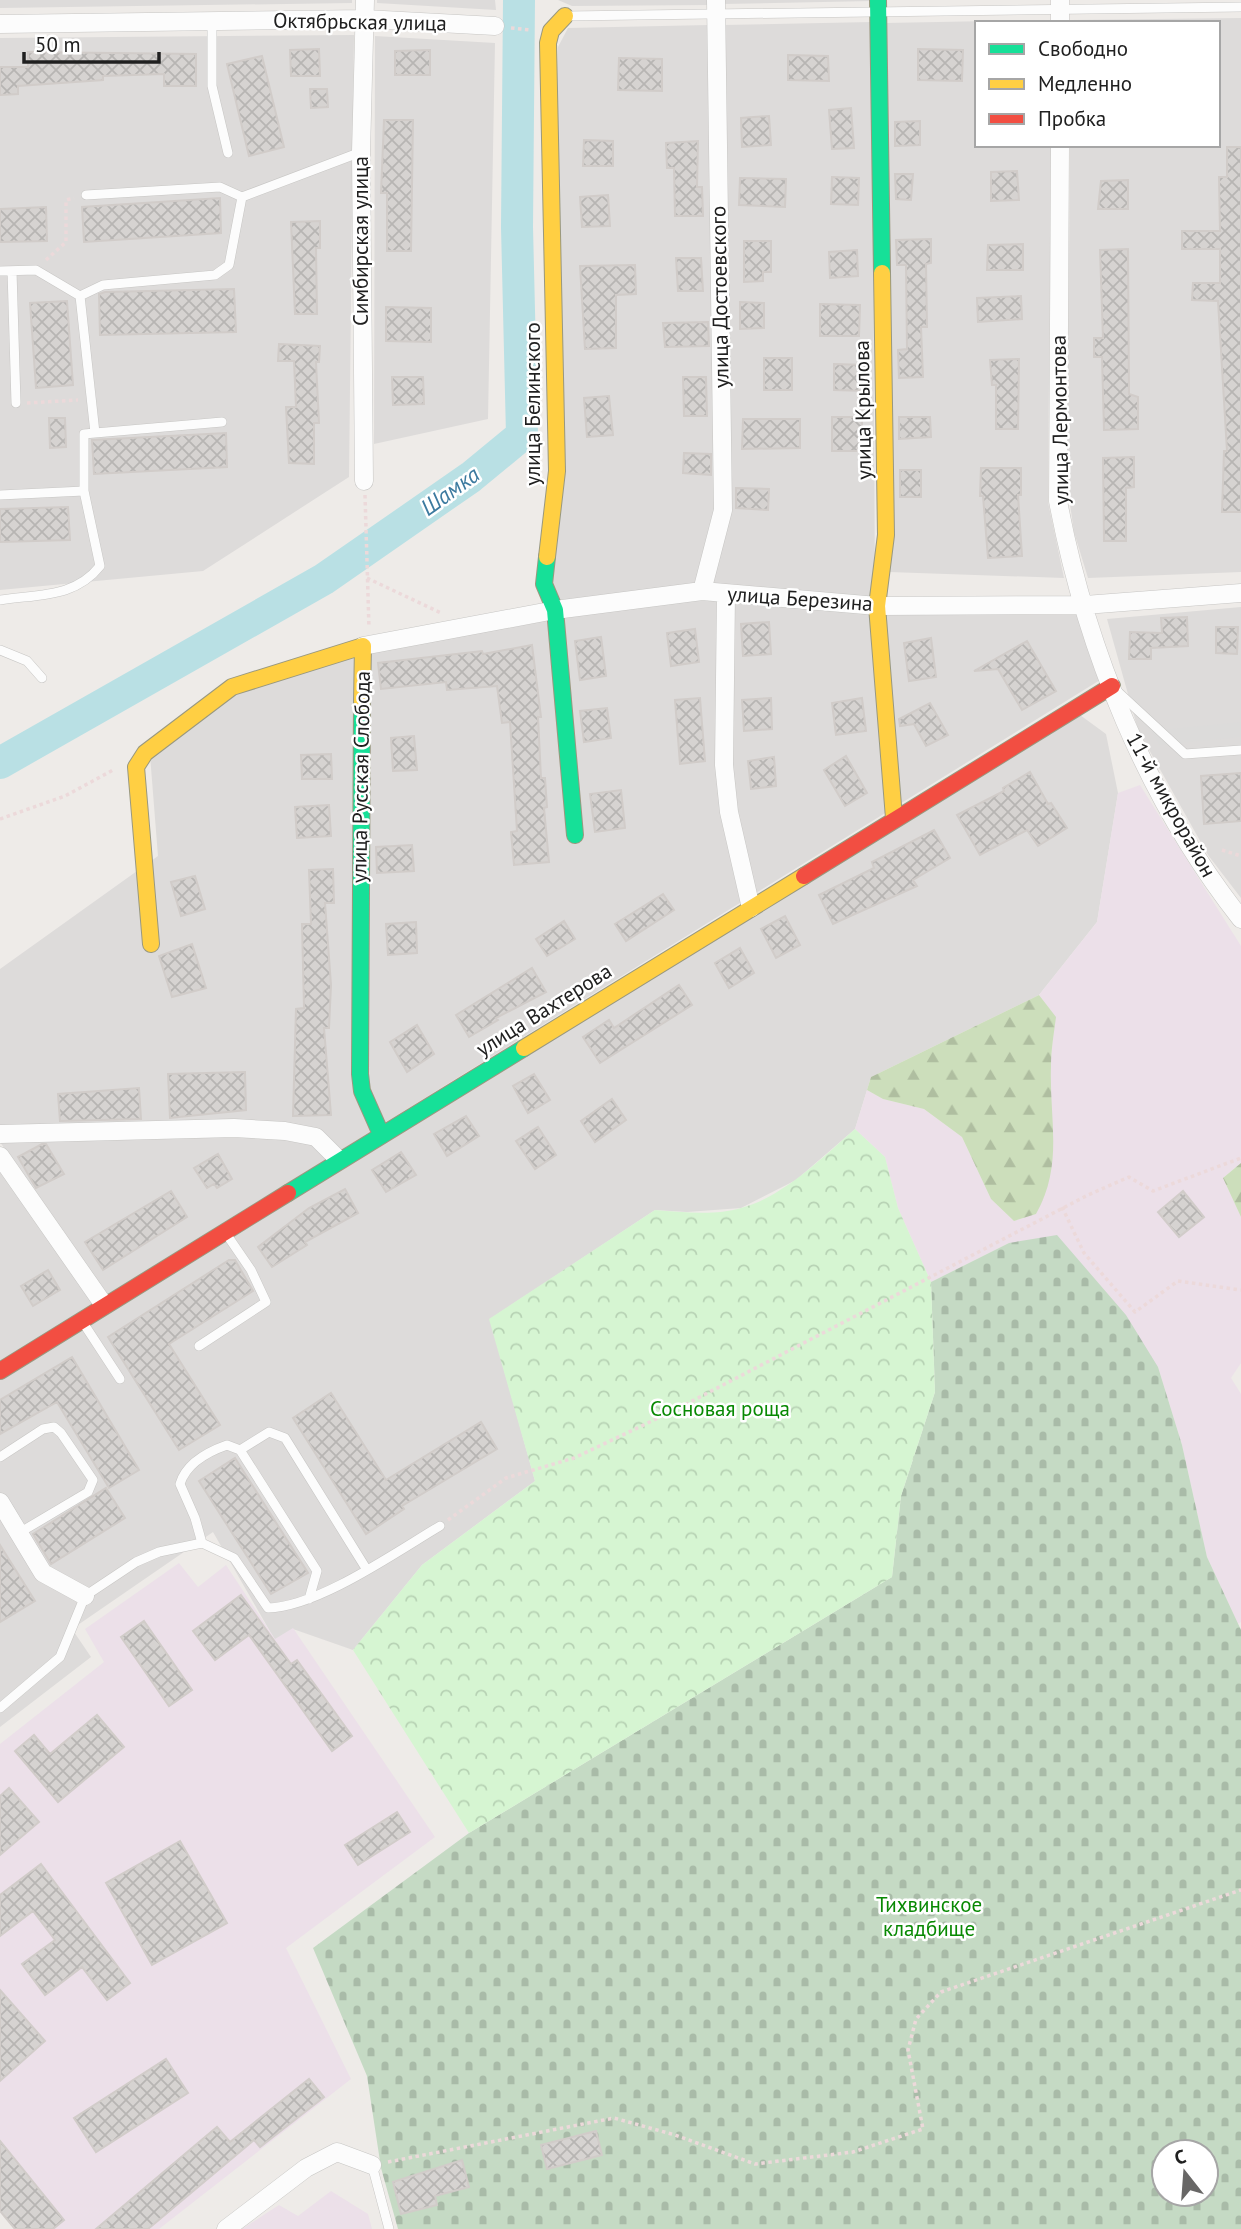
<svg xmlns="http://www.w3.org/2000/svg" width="1241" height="2229" viewBox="0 0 1241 2229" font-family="'PT Sans',sans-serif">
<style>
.residential{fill:#dddbda}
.industrial{fill:#ece0e9}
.religious{fill:#dcdbda}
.forest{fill:url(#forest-firs)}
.cemetery{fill:url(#cemetery-stones);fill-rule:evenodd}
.park{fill:url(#park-crowns)}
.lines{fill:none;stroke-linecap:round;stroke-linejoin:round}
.river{stroke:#b9e0e4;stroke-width:32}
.building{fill:url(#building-cross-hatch);stroke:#d1ccc9;stroke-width:2}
.lane-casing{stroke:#c7c6c4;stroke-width:10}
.street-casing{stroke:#c7c6c4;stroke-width:19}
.fast-casing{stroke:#99987f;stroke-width:18}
.slow-casing{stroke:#99987f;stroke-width:18}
.jam-casing{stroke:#99987f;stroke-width:18}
.path{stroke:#ecd9da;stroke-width:3.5;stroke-dasharray:3.5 3.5;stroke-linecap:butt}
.lane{stroke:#fcfcfc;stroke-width:9}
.street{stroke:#fcfcfc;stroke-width:18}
.fast{stroke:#16e098;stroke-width:16}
.slow{stroke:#ffcf43;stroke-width:16}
.jam{stroke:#f24e42;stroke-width:16}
.labels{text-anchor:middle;stroke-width:5;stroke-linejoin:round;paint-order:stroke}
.street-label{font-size:21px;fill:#202020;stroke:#fff}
.park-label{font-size:21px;fill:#088903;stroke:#fff}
.water-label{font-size:23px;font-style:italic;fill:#3c7a9f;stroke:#fff}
</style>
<defs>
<pattern id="forest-firs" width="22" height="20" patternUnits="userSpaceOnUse" patternTransform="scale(1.75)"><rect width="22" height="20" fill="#ccdebb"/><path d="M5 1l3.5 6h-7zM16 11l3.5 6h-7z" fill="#afbea0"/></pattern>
<pattern id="cemetery-stones" width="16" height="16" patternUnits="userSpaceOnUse" patternTransform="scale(1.75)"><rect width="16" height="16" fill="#c5dac4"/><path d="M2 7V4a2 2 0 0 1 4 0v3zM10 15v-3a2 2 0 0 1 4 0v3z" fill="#a9bba8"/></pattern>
<pattern id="park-crowns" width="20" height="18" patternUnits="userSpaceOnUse" patternTransform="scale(1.75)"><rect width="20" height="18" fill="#d6f5d2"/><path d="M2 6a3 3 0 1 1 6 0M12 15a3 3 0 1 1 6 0" fill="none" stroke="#b7d2b4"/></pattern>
<pattern id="building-cross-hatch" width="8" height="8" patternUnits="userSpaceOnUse" patternTransform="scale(1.75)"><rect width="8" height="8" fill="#d6d3d1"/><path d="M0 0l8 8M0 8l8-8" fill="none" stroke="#b7b5b3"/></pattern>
</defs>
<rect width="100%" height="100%" fill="#eeebe8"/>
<!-- residential -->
<path class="residential" d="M0,0H352V3L0,8Z
M377,0H495L496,10L377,3Z
M558,0H709V5L572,6Z
M722,0H872V1L722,4Z
M1241,18V572L1088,578L1074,532L1067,483L1070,145H1218V23H1071V20Z
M1052,20V23H977V145H1051L1048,502L1064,578L889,572L885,23Z
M872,22L875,603L705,589L726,515L723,25Z
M709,25L721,507L700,588L560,606L548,583L558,47L568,28Z
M354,35L349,477L203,571L0,590V38Z
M375,36L495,43L488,419L374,444Z
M714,598L842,612L1080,615L1100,680L105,1296L0,1142V969L158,856L150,755L235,691L379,645L566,614Z
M1241,607V898L1208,855L1138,730L1107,619Z
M1080,715L1106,734L1118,793L1097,922L1039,995L871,1077L855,1129L796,1180L741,1208L687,1212L655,1210L490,1319L535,1481L422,1565L353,1650L293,1629L275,1640L213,1532L72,1629L91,1657L0,1727V1378Z
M0,1169L94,1303L0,1363Z"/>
<!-- industrial -->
<path class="industrial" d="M1140,785L1241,946V1163L1223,1178L1241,1217V1363L1231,1378L1241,1394V1622L1238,1624L1207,1557L1182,1445L1158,1367L1009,1243L931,1282L898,1208L885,1157L855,1129L867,1090L883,1099L924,1109L962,1137L991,1199L1014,1221L1036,1214L1055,1017L1039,995L1097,922L1118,793Z
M179,1563L198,1587L226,1565L275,1639L293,1628L435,1837L286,1948L351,2079L159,2229H15L0,2211V1744L104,1662L85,1629Z
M331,2191L368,2214L372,2229H242L279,2205L298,2216Z"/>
<!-- religious -->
<path class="religious" d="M1241,722V737L1160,745L1151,731Z"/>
<!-- forest -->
<path class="forest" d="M1039,995L1056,1017C1054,1033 1051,1050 1051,1066C1049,1119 1064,1164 1036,1214L1014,1221L991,1199L962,1137L924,1109L883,1099L867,1090L871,1077Z
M1241,1163V1217L1223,1178Z"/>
<!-- cemetery -->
<path class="cemetery" d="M1057,1235L1126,1315L1158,1367L1182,1445L1207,1557L1241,1630V2229H398L381,2168L367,2076L313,1948L469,1833L892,1577L901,1496L935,1392L931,1282L1009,1243ZM1164,2152H1206V2194H1164Z"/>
<!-- park -->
<path class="park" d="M855,1129L885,1157L898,1208L931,1282L935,1392L901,1496L892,1577L469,1833L353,1650L422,1565L535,1481L489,1319L655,1210C682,1212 715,1216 741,1208C783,1197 823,1157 855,1129Z"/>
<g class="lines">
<!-- river -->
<path class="river" d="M0,763L324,579L471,477L522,435L517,227L519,0"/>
</g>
<!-- building -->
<path class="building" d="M319,49L320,76H291L290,50Z
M918,49L963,50L962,81L918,80Z
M430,50V75H395V51Z
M28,52L196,54V86H164V74L103,76V80L18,86V94L0,95V67H28Z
M788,55L828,56L829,81L788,80Z
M262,56L284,147L249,156L227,64Z
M619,58L662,59V91L618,90Z
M310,89H327L328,107L311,108Z
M851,108L854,148L832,149L829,110Z
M769,116L771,145L742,147L741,118Z
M384,120H413L411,251H387V193H381Z
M920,121V145L895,146V122Z
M584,140L613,141V166H583Z
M698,141L697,187H702L703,216H675L674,168H667L666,143Z
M1227,147H1241V512H1222L1224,451H1227L1218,301L1192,300L1193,283H1220V249H1182V231H1220L1219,177H1227Z
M1017,171L1019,200L991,201V172Z
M895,174H913L911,200L896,199Z
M832,177L859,178L858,205L831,204Z
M740,178L786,179L785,207L739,205Z
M1128,180V209H1098L1101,181Z
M608,195L610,226L582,227L580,197Z
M220,198L221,233L84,242L82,207Z
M46,207L47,241L0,242V209Z
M320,221V248H316L317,314H295L291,222Z
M931,239V263L926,264L927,327H921L923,377L899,378L898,350L907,349L906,265H897L896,240Z
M744,241H771V272H763V281L744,282Z
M1023,244V270H987L988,245Z
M1128,249L1129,394L1138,397V429L1104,430L1102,357H1094V338H1103L1100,250Z
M857,250L858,276L830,278L829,252Z
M676,258H701L703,291H678Z
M635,265L636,294L616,295V348L585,349L580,266Z
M234,289L236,332L100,335L99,294L105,292Z
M1021,296L1022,319L978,322L977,298Z
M67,301L73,385L36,388L30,303Z
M740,302L764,303V328L740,329Z
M820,304L860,305L859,336H820Z
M386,307L431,308V342L386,341Z
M708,322L709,346L665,347L663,323Z
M279,344L320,346L319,362H316L319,423H314V464L289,463L286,407H296L294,361H278Z
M764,358H792V390H764Z
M1019,359L1018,429H996V385H992L990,360Z
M834,364L867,365V391L834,390Z
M392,377H423L424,404L393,405Z
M683,377H706L707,416H684Z
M609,396L613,435L587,437L584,398Z
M832,417H862V451H832Z
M899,417H930L931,437L899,439Z
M49,418H65L66,447L50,448Z
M743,419H800V448L742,449Z
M226,433L227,467L94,474L92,440Z
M684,453L711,454V475L683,473Z
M1134,457V487L1126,488V541H1104L1103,458Z
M981,468H1021V495H1018L1022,556L988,558L983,496H980Z
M900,470H921V497H900Z
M736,488L769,489L768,510L736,508Z
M68,507L70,540L0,542V509Z
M1187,617L1188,646L1151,648V659H1129L1130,632L1162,633L1161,618Z
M769,622L771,654L743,656L741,624Z
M1216,627H1238L1237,654L1216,653Z
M695,629L699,662L671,666L667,633Z
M601,637L606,676L580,680L575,641Z
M931,638L936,677L909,681L904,643Z
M1027,641L1056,691L1022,710L998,669L974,671Z
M532,645L541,717H538L541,778H545L547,807L544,808L549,862L514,865L511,832L517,831L510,722L502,723L497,686L447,690L446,682L381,689L378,663L482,651L483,654Z
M700,698L705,761L680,764L675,700Z
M771,698L772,729L744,731L742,700Z
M862,698L866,731L836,735L832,703Z
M930,703L948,735L926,746L914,724L900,726L899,719Z
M607,708L611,738L584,742L580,711Z
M414,736L417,770L393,771L391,738Z
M331,754L332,779H302L301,755Z
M846,756L867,793L845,806L824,770Z
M774,757L776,786L751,789L748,761Z
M1030,772L1048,804L1051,803L1067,828L1038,846L1027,830L980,855L957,815L1004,791L1003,788Z
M1241,773V821L1204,824L1201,776Z
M621,790L625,828L595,832L590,794Z
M329,805L331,836L297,838L295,807Z
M934,830L950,858L913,880L917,886L833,924L819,895L874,868L872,862Z
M412,845L414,871L377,873L376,847Z
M333,869L334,903H325L331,985L329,1028H324L331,1115L293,1116L296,1009L304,1008L302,924H311L309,870Z
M195,876L205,909L181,916L171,882Z
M663,894L674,910L626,941L615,924Z
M785,916L800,945L776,958L761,929Z
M564,921L575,939L547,956L536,939Z
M416,922L417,953L388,955L386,924Z
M192,944L206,988L172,997L159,956Z
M740,948L754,973L729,988L715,963Z
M532,968L546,992L496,1018L498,1020L469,1037L456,1015Z
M679,985L692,1005L600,1063L583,1037L609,1020L614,1028Z
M417,1025L434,1054L407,1072L390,1042Z
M245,1072L246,1110L170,1118L168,1074Z
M534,1074L550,1100L528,1113L513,1086Z
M139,1088L141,1119L60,1121L58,1094Z
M612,1099L626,1120L595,1142L581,1121Z
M466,1116L479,1136L447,1156L434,1134Z
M538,1127L556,1155L535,1169L516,1141Z
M42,1144H46L64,1174L36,1188L18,1157Z
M401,1152L416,1175L386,1192L372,1170Z
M218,1154L232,1179L217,1188L214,1184L207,1188L194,1168Z
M345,1189L358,1213L305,1242L307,1245L272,1267L258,1247L309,1208Z
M171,1191L187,1217L103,1270L85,1242Z
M1183,1191L1204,1217L1179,1237L1158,1212Z
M229,1260H235L253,1291L169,1344L220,1425L179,1450L108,1337Z
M48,1270L60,1290L33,1306L21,1286Z
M72,1357L139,1470L109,1488L57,1402L0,1434V1400Z
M331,1393L386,1480L481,1422L497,1449L402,1506L404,1509L366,1534L293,1418Z
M235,1458L308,1573L271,1594L199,1481Z
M106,1488L125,1518L51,1564L33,1534Z
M0,1545L35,1601L0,1622Z
M241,1595L291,1664L297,1660L352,1736L332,1751L249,1635L215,1660L193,1631Z
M144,1621L192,1690L169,1706L121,1637Z
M97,1715L124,1747L58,1802L15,1751L34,1735L50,1754Z
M9,1788L39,1822L0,1855V1796Z
M397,1812L410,1832L358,1865L345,1845Z
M180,1841L227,1923L152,1965L106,1883Z
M41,1864L130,1983L107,2000L82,1967L45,1995L22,1964L55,1940L33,1911L0,1936V1895Z
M0,1990L45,2041L0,2081Z
M166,2059L188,2093L96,2152L74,2118Z
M309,2079L324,2097L260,2147L254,2140L148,2229H96L217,2127L230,2142Z
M596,2131L602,2155L547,2169L541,2145Z
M0,2141L64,2220L53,2229H15L0,2211Z
M462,2160L469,2187L435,2196L437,2205L401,2214L393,2182Z"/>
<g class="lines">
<!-- lane casing -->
<g class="lane-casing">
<path id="lane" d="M567,16L1241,7
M212,21V86L228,153
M86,195L220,187L242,197
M0,271L36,270L80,296L103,285L215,275L229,265L242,197L361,152
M12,271L16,403
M95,433L222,422
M0,495L84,491V434L95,433L80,296
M0,600C38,594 75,598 100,566L84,491
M0,650L27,661L42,678
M1118,692L1185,754L1241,750
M82,1321L120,1379
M199,1346L266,1302L251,1270L227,1235
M240,1450L269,1432L285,1438L367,1570
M0,1457L43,1429L54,1427L61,1433L93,1480L88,1492L19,1533
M202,1543L195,1518L180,1484C186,1464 207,1452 227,1445L240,1450L317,1571L309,1599
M0,1708L60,1657L85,1596L136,1562L159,1552L202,1543L234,1558L268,1608C318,1607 396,1552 440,1526
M372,2165L389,2229"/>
</g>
<!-- street casing -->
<g class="street-casing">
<path id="street" d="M1060,23V0
M0,24L365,19L495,26
M1060,145L1058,501C1086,649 1147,800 1241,919
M364,481L361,152L365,0
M702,591L723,510L716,0
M726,594L724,765L729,812L751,908
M363,646L555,610L702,591L877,606L1085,605L1241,593
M0,1134L234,1128L285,1131L316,1137L339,1160
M0,1156L104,1305
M0,1502L43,1573L85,1596
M226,2229L306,2168L337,2152L372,2165"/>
</g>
<!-- fast casing -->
<g class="fast-casing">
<path id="fast" d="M878,0L882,273
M547,557L544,584L555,610L575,835
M362,702L360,1074L362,1091L381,1134
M288,1193L524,1048"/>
</g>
<!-- slow casing -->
<g class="slow-casing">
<path id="slow" d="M882,273L886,535L877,606L894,818
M547,557L557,471L548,43L551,31L565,16
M151,944L136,767L145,753L232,687L363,646L362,702
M524,1048L804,876"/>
</g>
<!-- jam casing -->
<g class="jam-casing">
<path id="jam" d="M804,876L1112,686
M0,1371L288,1193"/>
</g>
<!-- path -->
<path class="path" d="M511,28L531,30
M46,260L66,242V200L74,198
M27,403L78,400
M365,495L369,628
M367,578L441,613
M0,819L65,796L115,769
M1222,850L1241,856
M1062,1207L1084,1253L1135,1312L1178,1281L1241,1290
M448,1520L506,1478L574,1458L673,1411L1088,1195L1129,1177L1153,1191L1241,1158
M388,2162L614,2118L675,2135L755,2164L853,2152L923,2129L908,2050L916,2019L941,1992L1241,1890"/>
<!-- lane -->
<use href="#lane" class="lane"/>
<!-- street -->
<use href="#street" class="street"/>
<!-- fast -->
<use href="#fast" class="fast"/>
<!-- slow -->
<use href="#slow" class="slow"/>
<!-- jam -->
<use href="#jam" class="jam"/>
</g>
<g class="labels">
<!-- street labels -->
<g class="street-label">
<text transform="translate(360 22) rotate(1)" y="7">Октябрьская улица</text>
<text transform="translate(361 241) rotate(-90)" y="7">Симбирская улица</text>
<text transform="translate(720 297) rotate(-91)" y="7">улица Достоевского</text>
<text transform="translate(533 404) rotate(-90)" y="7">улица Белинского</text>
<text transform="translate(863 410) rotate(-91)" y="7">улица Крылова</text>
<text transform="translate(1060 420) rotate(-91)" y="7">улица Лермонтова</text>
<text transform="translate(800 599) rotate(4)" y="7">улица Березина</text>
<text transform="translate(361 777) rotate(-89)" y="7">улица Русская Слобода</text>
<text transform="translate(1171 805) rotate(61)" y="7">11-й микрорайон</text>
<text transform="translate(544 1010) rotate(-32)" y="7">улица Вахтерова</text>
</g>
<!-- park labels -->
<g class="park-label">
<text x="720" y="1416">Сосновая роща</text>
<text x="929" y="1912">Тихвинское<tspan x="929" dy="24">кладбище</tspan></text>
</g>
<!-- water labels -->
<g class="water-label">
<text transform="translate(450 491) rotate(-36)" y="8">Шамка</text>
</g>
</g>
<!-- legend -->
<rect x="975" y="21" width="245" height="126" fill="#ffffff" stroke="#a6a6a6" stroke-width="2"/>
<rect x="989" y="44" width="35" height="10" fill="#16e098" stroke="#a6a6a6" stroke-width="2"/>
<text x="1038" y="56" font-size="21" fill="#202020">Свободно</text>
<rect x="989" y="79" width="35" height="10" fill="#ffcf43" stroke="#a6a6a6" stroke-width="2"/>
<text x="1038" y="91" font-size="21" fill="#202020">Медленно</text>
<rect x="989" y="114" width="35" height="10" fill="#f24e42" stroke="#a6a6a6" stroke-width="2"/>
<text x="1038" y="126" font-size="21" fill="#202020">Пробка</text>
<!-- north arrow -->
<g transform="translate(1185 2173) rotate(343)"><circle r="33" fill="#ffffff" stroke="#a6a6a6" stroke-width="2"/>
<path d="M0-5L12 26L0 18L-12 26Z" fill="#686766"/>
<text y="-10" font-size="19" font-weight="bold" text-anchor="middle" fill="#202020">С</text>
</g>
<!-- scale -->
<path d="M24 52v10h135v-10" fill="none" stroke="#202020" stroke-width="3.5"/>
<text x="35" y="52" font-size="21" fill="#202020" stroke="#ffffff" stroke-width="5" paint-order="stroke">50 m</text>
</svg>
